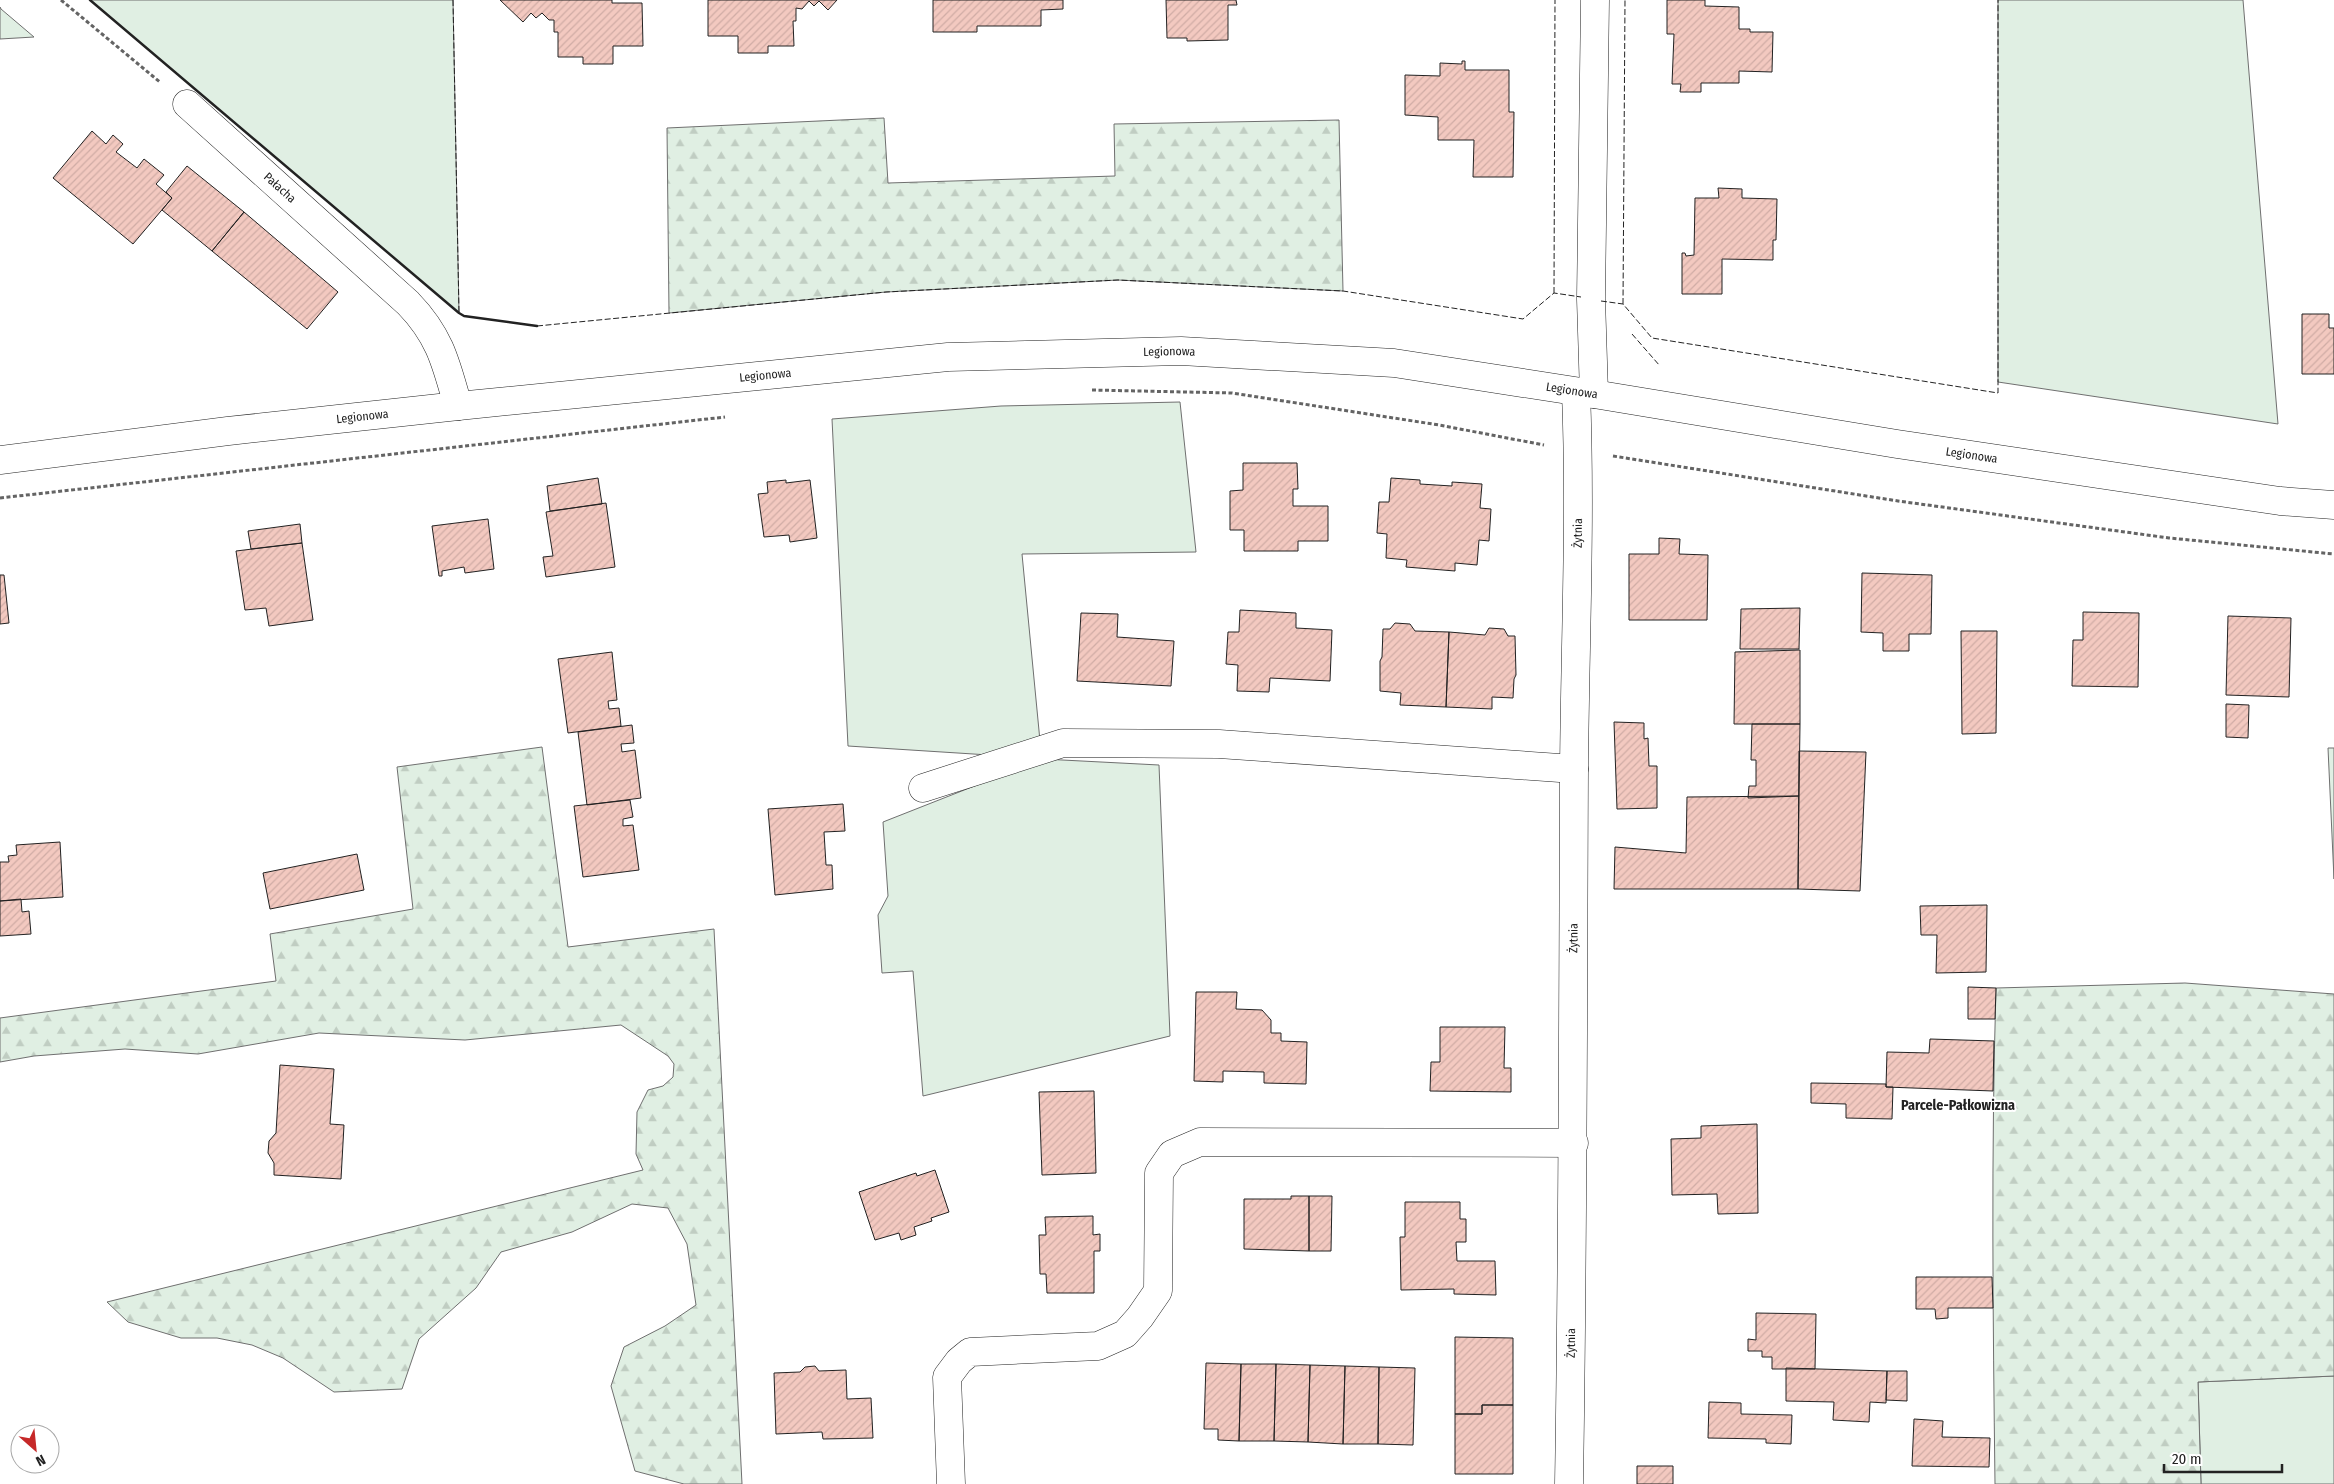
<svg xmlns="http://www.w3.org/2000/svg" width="2334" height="1484" viewBox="0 0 2334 1484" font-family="'Fira Sans Condensed',sans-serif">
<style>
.grass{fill:#e0efe3;stroke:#6f6f6f}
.forest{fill:url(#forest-firs);stroke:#6f6f6f}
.building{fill:url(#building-hatch);stroke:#222}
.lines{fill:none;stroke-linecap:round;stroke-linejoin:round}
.minor-casing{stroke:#222;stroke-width:29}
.major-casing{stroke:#222;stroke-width:29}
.path{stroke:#646464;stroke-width:3;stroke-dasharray:4 2.5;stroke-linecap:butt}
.minor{stroke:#fff;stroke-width:28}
.major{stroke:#fff;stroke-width:28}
.fence{stroke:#222;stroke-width:1;stroke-dasharray:6 2.5;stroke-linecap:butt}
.wall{stroke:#222;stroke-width:2.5}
.labels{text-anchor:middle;stroke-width:4;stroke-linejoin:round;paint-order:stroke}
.street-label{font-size:12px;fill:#222;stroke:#fff}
.neighbourhood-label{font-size:14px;font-weight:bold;fill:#222;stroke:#fff}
</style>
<defs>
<pattern id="forest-firs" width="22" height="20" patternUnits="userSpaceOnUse" patternTransform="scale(1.25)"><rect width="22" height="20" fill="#e0efe3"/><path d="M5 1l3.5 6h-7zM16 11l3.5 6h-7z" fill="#c0cdc2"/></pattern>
<pattern id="building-hatch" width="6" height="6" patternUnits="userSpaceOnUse" patternTransform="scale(1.25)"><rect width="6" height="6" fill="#f3c9c0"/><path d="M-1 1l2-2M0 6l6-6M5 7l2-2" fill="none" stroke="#d0aca5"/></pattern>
</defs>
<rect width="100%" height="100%" fill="#fff"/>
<!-- grass -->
<path class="grass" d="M90,0H453L459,313Z
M1998,0H2243L2278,424L1998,382Z
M0,7L1,9L34,37L0,39Z
M1180,402L1196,552L1022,554L1040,741L989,755L848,746L832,419L1001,406Z
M2328,748H2334V879Z
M1043,759L1159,765L1170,1036L923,1096L913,971L882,973L878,915L888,896L883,822Z
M2334,1376V1484H2201L2198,1382Z"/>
<!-- forest -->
<path class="forest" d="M884,118L888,183L1115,176L1114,124L1339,120L1343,291L1118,280L886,292L669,313L667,128Z
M542,747L568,947L714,929L742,1484H684L635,1471L611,1386L624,1347L665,1326L696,1305L687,1244L668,1208L632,1204L572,1232L501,1252L476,1288L419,1339L402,1389L334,1392L283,1358L252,1345L217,1338H181L128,1322L107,1302L643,1170L636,1154L637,1112L648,1090L663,1086L673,1077L674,1064L668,1056L621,1025L465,1040L319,1033L198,1054L125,1049L34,1056L0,1062V1018L276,981L270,934L413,909L397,767Z
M2185,983L2334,994V1376L2198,1382L2201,1484H1995C1993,1319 1991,1153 1996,988Z"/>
<!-- building -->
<path class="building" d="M500,0H612V3H642L643,46H613V64H583V57H558V32H554V20H549L542,13L536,18L531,13L523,22Z
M708,0H837L828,10L819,1L814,6L809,1L802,9L796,8V21H793L794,46H768V53H738V36H708Z
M933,0H1063V9L1041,10V26H977V32H933Z
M1166,0H1236L1237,5H1228V40L1187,41V38H1167Z
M1667,0H1705V6L1739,7V29H1750V32H1773L1772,72L1739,71V83H1701V92H1680L1681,84H1672L1674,34H1667Z
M1462,61H1465V70H1509V112H1514L1513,177H1473L1474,140H1438V117L1405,115V75L1440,76V63L1462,64Z
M92,131L106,144L113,135L123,144L116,152L137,168L144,159L164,175L156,184L172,198L133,244L53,178Z
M187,166L244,212L212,251L162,210L172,198L166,192Z
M1718,188L1742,189V198L1777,199L1776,240H1773V260L1722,259V294H1682V253H1685L1686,256L1694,255L1695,198H1719Z
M244,212L338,292L307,329L212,251Z
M2302,314H2329V328H2334V374H2302Z
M1243,463H1297L1298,489H1293V506H1328V541H1298V551H1244V530H1230V491L1243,490Z
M598,478L602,504L550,511L547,486Z
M1391,478L1420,480V484L1452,486V482L1482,484L1480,508L1491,509L1489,541L1479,540L1477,565L1455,563V571L1406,567L1407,560L1386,558L1387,534L1377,533L1379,502H1389Z
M786,480V483L810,480L817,538L790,542L789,535L764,537L758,494L768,493L767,482Z
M606,503L615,567L546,577L543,557L553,556L546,512Z
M488,519L494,569L465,573L464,567L442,571V576H439L432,526Z
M300,524L302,543L251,549L248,531Z
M1659,538L1680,539L1679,554L1708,555L1707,620H1629V554H1659Z
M302,543L313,620L269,626L266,608L245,610L236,551Z
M1862,573L1932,575L1931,634H1909V651H1883V633L1861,632Z
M0,575H4L9,623L0,624Z
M1800,608L1799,649H1740L1741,609Z
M1240,610L1296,613V628L1332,630L1330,681L1270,678L1269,692L1237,691L1238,665L1226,664L1228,632H1239Z
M2083,612L2139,613L2138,687L2072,686L2073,640H2083Z
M1081,613L1118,614L1117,637L1174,641L1171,686L1077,681Z
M2228,616L2291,618L2289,697L2226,695Z
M1395,623L1410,624L1415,631L1449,632L1446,707L1400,705L1401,693L1380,691V661L1382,657L1383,629H1390Z
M1489,628L1504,629L1508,636H1515L1516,675L1514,679L1513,698L1492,697V709L1446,707L1449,632L1485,635Z
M1961,631H1997L1996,733L1962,734Z
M1800,650V724H1734L1735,652Z
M612,652L617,700L608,701L609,709L619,708L621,726L568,733L558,659Z
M2226,704L2249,705L2248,738L2226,737Z
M1614,722L1644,723V739L1648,738L1649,766H1657V808L1617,809Z
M1752,724H1800L1799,796L1748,798L1749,786H1756V760H1751Z
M632,725L634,743L621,744L622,752L635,750L641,798L587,805L578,732Z
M1799,751L1866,752L1860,891L1798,889Z
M1799,796L1798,889H1614L1615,847L1686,853L1687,797Z
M630,800L633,817L623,819V826L633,825L639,870L583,877L574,806Z
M843,804L845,831L824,832L826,865H832L833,889L775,895L768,809Z
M60,842L63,897L0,901V862H9L8,856L17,855L16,845Z
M357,854L364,890L270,909L263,873Z
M21,899L22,912L29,911L31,934L0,936V901Z
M1987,905L1986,972L1936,973L1937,935H1921L1920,906Z
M1968,987L1996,988L1995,1019H1968Z
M1196,992H1237L1236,1009L1262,1010L1271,1020V1033H1281V1041L1307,1042L1306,1084L1264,1083V1072L1223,1071V1082L1194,1081Z
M1440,1027H1505L1504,1068H1511V1092L1430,1091L1431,1062H1440Z
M1930,1039L1994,1041L1993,1091L1886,1087L1887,1052L1929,1053Z
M280,1065L334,1069L330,1124L344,1125L341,1179L274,1175V1163L268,1153L269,1141L276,1133Z
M1811,1083L1886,1084V1087H1893L1892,1119L1846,1118V1104L1811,1103Z
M1094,1091L1096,1173L1042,1175L1039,1092Z
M1757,1124L1758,1213L1718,1214L1717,1194L1672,1195L1671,1139L1701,1138V1126Z
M935,1170L949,1212L931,1218L932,1221L914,1227L916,1235L901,1240L899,1233L875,1240L859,1192L916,1173L917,1176Z
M1291,1196H1309V1251L1244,1249V1199H1291Z
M1309,1196H1332L1331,1251H1309Z
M1405,1202H1460V1219H1466V1242H1456L1457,1261H1495L1496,1295L1454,1294V1289L1401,1290L1400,1237H1405Z
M1093,1216V1235L1100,1234V1251H1094V1293H1047L1046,1274H1040L1039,1235H1046L1045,1217Z
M1916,1277H1992L1993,1308H1948V1318L1936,1319L1935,1309H1916Z
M1756,1313L1816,1314L1815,1369H1772V1357H1762V1351H1748V1339L1756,1340Z
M1455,1337L1513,1338V1405H1482V1414H1455Z
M1206,1363L1241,1364L1239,1441L1218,1440V1429H1204Z
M1241,1364H1276L1274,1441H1239Z
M1276,1364L1310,1365L1308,1442L1274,1441Z
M1310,1365L1345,1366L1343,1444L1308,1442Z
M815,1366L819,1371L846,1370L847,1399L871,1398L873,1438L823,1439L822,1432L776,1434L774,1373L800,1372L805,1367Z
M1345,1366L1379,1367L1378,1444H1343Z
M1379,1367L1415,1368L1413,1445L1378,1444Z
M1786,1368L1887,1371L1886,1403L1870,1402L1869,1422L1833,1420L1834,1402L1786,1401Z
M1887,1371H1907V1401L1886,1400Z
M1709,1402L1741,1403V1414L1792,1415L1791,1444L1766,1443V1439L1708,1438Z
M1482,1405H1513V1474H1455V1414H1482Z
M1914,1419L1943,1421L1942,1437L1990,1438L1989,1467L1912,1466Z
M1637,1466H1673V1484H1637Z"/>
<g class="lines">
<!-- minor casing -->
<g class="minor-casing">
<g id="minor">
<path id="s1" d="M187,104L408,303C440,336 446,363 458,406"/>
<path d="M1594,394L1591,299L1595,0"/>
<path d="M923,788L1063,743L1219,744L1574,769"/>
<path d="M951,1484L947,1377L959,1361L970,1352L1098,1346L1125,1334L1140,1317L1158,1291L1159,1173L1172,1154L1200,1142L1574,1143"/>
<path id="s2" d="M1569,1484C1573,1246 1573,1008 1574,770C1575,644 1581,518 1576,392"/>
</g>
</g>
<!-- major casing -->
<g class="major-casing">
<g id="major">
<path id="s3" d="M0,460L228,431L458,406L948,357L1181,351L1394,363L1594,394L1897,444L2280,501L2334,505"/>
</g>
</g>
<!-- path -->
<path class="path" d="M61,0L161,83
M1092,390L1232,393L1439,425L1544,445
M1613,456L1898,501L2169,538L2334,554
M0,498L725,417"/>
<!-- minor -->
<use href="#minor" class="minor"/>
<!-- major -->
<use href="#major" class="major"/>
<!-- fence -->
<path class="fence" d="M453,0L459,313
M1554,293L1555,0
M1601,301L1623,304L1652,338L1998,393V0
M1623,304L1625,0
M537,326L886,292L1118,280L1343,291L1523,319L1554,293L1581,297
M1632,334L1660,366"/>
<!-- wall -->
<path class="wall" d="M90,0L459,313L464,316L537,326"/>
</g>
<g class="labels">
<!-- street labels -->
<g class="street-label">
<text dy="4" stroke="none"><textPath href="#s1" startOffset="125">Pałacha</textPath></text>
<text dy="4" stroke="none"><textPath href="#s3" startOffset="1175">Legionowa</textPath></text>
<text dy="4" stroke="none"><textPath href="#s3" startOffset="770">Legionowa</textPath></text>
<text dy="4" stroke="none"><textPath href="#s3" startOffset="1580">Legionowa</textPath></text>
<text dy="4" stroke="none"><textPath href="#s3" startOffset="365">Legionowa</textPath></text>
<text dy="4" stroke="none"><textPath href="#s3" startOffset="1985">Legionowa</textPath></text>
<text dy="4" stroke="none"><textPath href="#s2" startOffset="951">Żytnia</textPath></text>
<text dy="4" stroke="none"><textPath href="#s2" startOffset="546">Żytnia</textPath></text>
<text dy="4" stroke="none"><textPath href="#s2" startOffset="141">Żytnia</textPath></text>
</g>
<!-- neighbourhood labels -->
<g class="neighbourhood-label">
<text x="1958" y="1110">Parcele-Pałkowizna</text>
</g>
</g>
<!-- north arrow -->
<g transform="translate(35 1449) rotate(153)"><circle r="24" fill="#ffffff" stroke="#a7a7a7"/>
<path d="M0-4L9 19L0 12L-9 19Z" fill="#c62828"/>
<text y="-8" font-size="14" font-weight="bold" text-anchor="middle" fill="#222222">N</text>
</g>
<!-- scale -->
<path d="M2164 1464v8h118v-8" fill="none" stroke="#222222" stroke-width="2.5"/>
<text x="2172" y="1464" font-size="15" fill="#222222" stroke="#ffffff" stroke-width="4" paint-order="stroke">20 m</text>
</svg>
